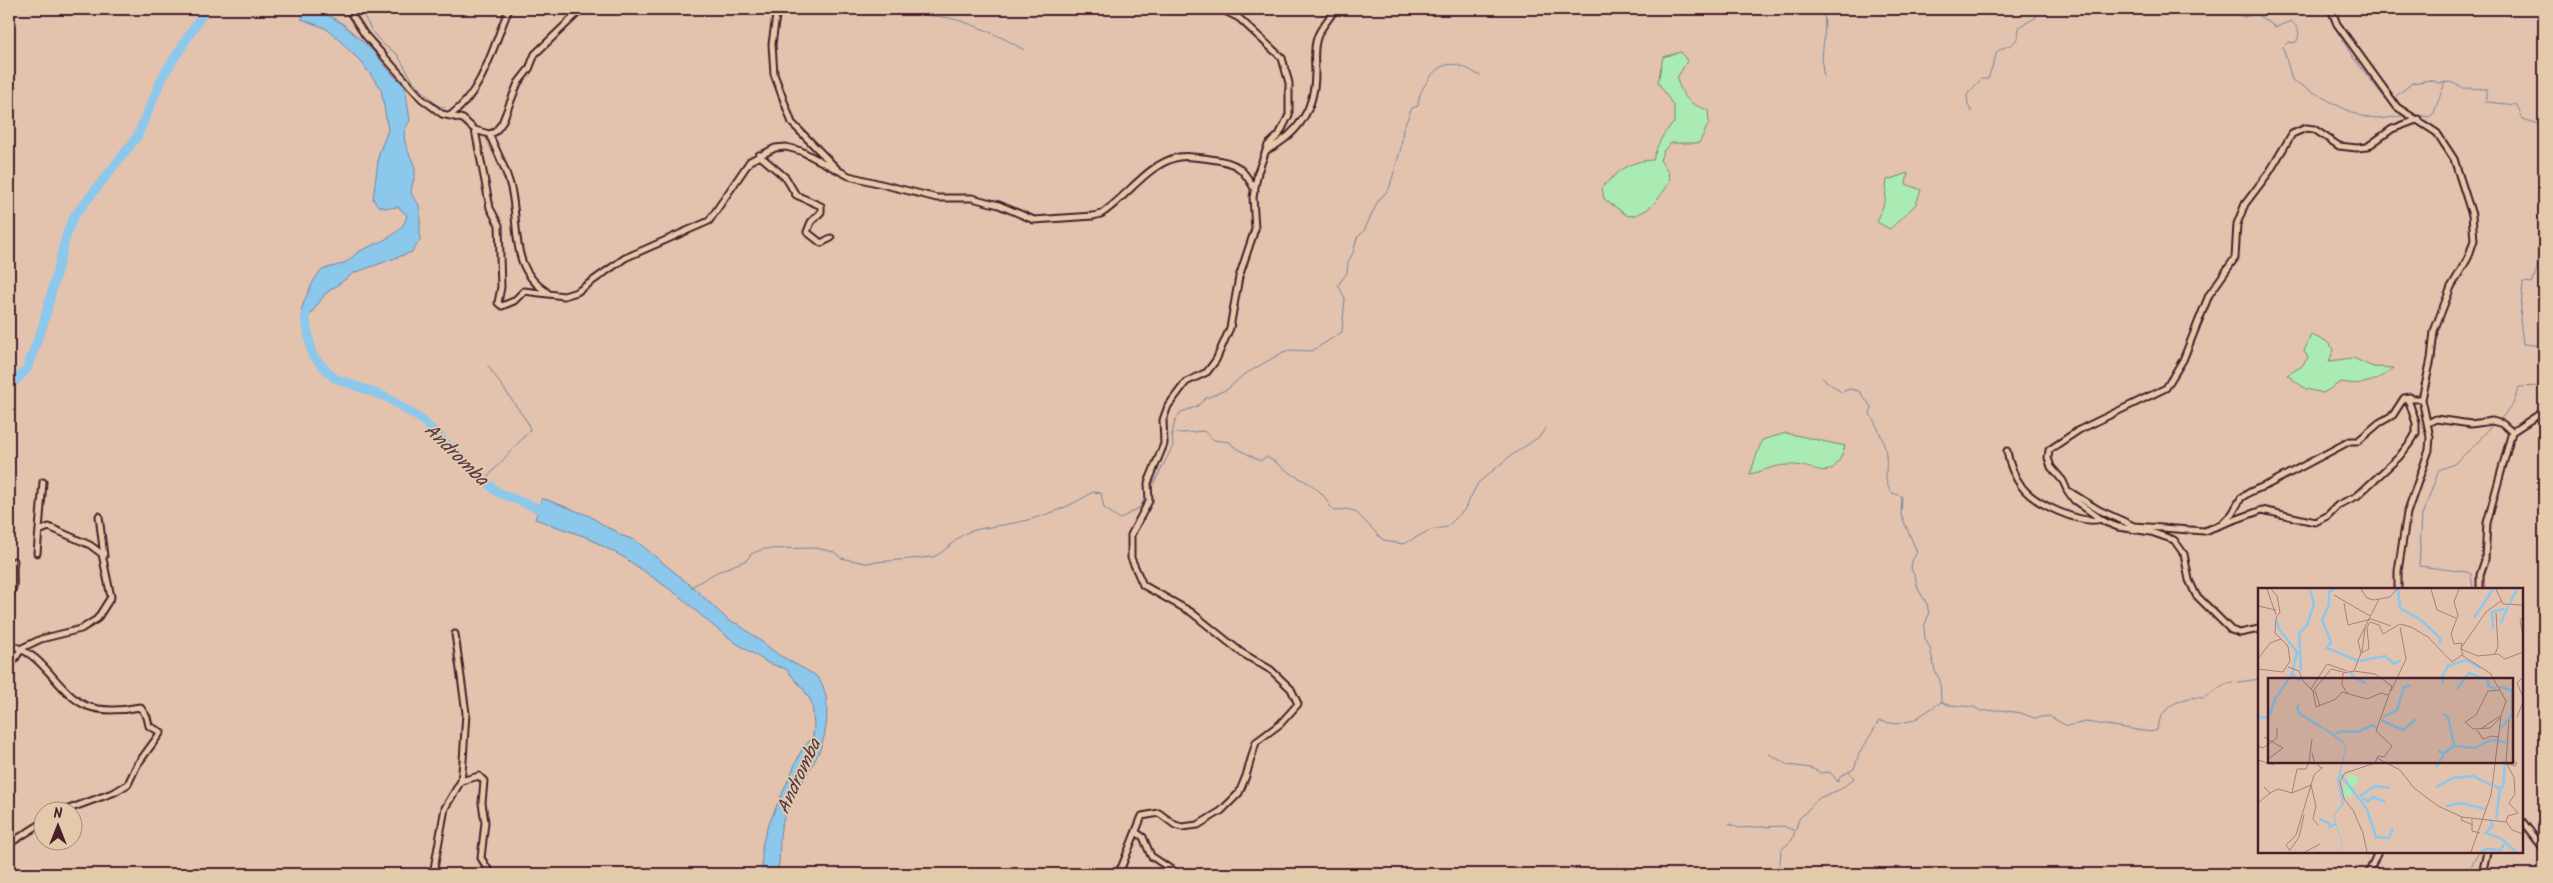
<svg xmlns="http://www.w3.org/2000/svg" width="2553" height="883" viewBox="0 0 2553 883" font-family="Kalam,sans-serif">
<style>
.green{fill:#aaebb3;stroke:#7a856f}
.water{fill:#8cc7ec;stroke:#72849f}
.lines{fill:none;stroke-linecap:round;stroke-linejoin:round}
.stream{stroke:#72849f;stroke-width:1}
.river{stroke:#8cc7ec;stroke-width:9}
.minor-casing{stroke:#4a1f2b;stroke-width:9}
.minor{stroke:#e3caab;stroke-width:5}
.labels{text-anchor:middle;stroke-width:4;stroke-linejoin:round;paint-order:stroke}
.water-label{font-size:19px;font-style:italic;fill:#543848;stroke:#e3caab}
.inset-river{fill:none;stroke:#8cc7ec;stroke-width:2.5}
.inset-road{fill:none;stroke:#a6817a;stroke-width:1}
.view{fill:#4a1f2b;fill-opacity:0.15;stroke:#4a1f2b;stroke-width:2.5}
.inset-edge{fill:none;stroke:#4a1f2b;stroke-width:2.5}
</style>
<rect width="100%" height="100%" fill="#e3c3ae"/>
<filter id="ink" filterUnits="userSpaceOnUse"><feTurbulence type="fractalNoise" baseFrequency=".02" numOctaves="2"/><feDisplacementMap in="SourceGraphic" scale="10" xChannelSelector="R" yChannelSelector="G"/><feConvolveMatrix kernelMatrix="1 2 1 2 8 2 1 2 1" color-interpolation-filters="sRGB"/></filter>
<g filter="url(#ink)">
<!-- green -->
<path class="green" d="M1681,52L1687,61L1677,78C1682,98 1689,104 1708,110L1709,123L1699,143H1671L1664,150L1660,160L1668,172L1670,181C1659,199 1649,214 1628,216L1604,199L1602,187C1620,171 1628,161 1653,160C1657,146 1662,133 1674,123V107L1658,82L1663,57Z
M1908,173L1906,184L1921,190L1916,204L1890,229L1877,222L1885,201L1887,180Z
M2311,335L2326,341L2334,349L2329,361L2353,358L2373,367L2394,368C2374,382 2364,386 2341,382L2323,393L2306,389L2287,375L2302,366L2308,358L2304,351Z
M1786,433L1845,446C1832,488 1817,463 1788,465C1775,465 1763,471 1750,474L1762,440Z"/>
<!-- water -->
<path class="water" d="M309,9H318L343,24L372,50L393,75L405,86L410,121C396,137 411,152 415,169C416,177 411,185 411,193L419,205L420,212V240L412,252L354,273L325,294L310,315L301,311C305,298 311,284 319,273C325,266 337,267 344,263C350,261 354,254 360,251C376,243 403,236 407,215L398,207C387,208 379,210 373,199L379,153L388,130L381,89L362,63L333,34L325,28L301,19Z
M542,498L590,516L606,527L616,531L620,535L635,540L694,588L729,621L738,624L779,655L815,675C825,684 827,698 827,711C827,761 797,778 783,821C777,838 782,857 777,874H762V846L767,828L801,751L813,736L814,726L812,703L804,690L786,669L768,663L736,643L712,625L678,595L625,558L586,537L535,519Z"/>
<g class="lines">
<!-- stream -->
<path class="stream" d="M360,9L373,33L384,45L397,54L413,81L437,105L445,108
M916,9C921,16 940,16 949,18C973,23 1003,37 1024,50
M1823,9C1829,31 1818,54 1824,77
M2224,9L2244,17L2256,14L2276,27L2291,21C2298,27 2302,35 2295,43L2288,42L2283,47L2292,80C2312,91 2355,118 2376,119C2385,119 2394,116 2403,116
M2325,9L2352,56L2387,101
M2394,98L2412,83L2430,80L2439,83L2451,82L2463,88L2486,89V102L2517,105L2523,119L2542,125L2537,269L2532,283L2523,282L2520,319L2523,344L2544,346
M1972,112L1968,105L1967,95L1981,79H1988L1997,52C2007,43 2018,49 2019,27L2035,18L2040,9
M2412,114L2429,117L2434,113L2445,82
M1822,378L1841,392L1850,389L1859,391L1872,408L1870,414C1877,426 1885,441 1886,455C1888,470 1882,479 1892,493L1902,496L1901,515L1917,552L1912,561L1911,569L1915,576L1918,589L1927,604L1929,614L1924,627L1925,639L1930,648L1935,671L1940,680L1941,701
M2500,420L2513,404L2519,387L2539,386L2544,352
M1172,434L1175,421L1181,412L1196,407L1206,398L1228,389L1242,376L1283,352L1291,350L1312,351L1342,332L1345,298L1338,285L1347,273L1348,262L1353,253L1357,238L1364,231L1378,201L1389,189L1401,148L1403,129L1412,108L1418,106C1419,94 1421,91 1427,82C1442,57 1458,62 1480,76
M485,480L530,430L528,423L488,366
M1150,491L1173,446L1172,434L1204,431L1214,440L1230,442L1233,446L1260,461L1266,457C1276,461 1283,469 1292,474C1303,480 1312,484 1321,493C1327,498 1328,506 1335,511L1346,509L1355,511L1382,539L1390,542L1404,544L1430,530L1447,527L1464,510L1478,483L1509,457L1539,437L1546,428
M691,587L717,572L747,560L751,554L763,549L816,548L834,552L841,558L865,563L933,557C948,551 956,536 971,531C985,527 999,526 1014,523C1041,518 1070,507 1093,492L1101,493L1104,508L1120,519L1140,507L1147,494
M2473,589L2471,574L2467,572L2419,566L2422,515L2439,470L2454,464L2476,444L2494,423
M1769,754L1788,765L1811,768L1821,773L1830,772L1838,782L1840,776L1854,769L1859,754L1879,721L1896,724L1914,720L1941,702L1949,705L1974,707L1981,711L2000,710L2021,713L2034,718L2049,716L2067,726L2086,722L2151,732L2157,730C2160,707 2182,695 2203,698L2225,684L2259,679
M1729,824L1739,828L1783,826L1793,830
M1779,874L1781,850L1792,840L1799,819L1819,798L1841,789L1854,778L1850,773
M2467,874L2479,852"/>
<!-- river -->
<path class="river" d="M310,303L305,315L312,355L334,378L386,397L422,420L497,492L549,513
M9,387L27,369L43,325L67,233L73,218L137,137L163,76L200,18L208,9"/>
<!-- minor casing -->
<g class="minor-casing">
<path id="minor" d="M348,9L365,35L422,99L442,114L463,119L475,130L490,208L499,225L501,287L498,303L502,306L514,301L524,291L564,296L577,292L625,258L709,221L750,161L775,148L786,147L801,151L849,176L937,198H972L999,205L1034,220L1093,216L1101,214C1127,197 1148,163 1179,157C1188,155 1201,158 1210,159C1237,162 1243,168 1255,190
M777,9L772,44L774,74L792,123L837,169
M2331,9L2337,24L2397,107L2437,133L2454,159L2472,215L2474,240L2468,258L2451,287L2434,331L2431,359L2422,399L2430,437L2429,450L2407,513L2398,571V589
M452,114C484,90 493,45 509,9
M2419,119L2392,129L2367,147L2357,148L2339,146L2314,129L2306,128L2292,134L2270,171L2245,204L2237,224L2235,258L2209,295L2183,360L2166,388L2079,430L2049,450L2048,458L2051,467L2063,481L2067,490L2099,510L2134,526L2204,531L2262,510L2315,522L2327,516L2338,505L2357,496L2399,457L2412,440L2416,433V423L2408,399H2422
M475,130L489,134L495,132L502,123L518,83L529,69L535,54L582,9
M489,134C497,152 506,168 511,188C520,227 509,268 547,292
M1267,150C1299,134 1315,109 1315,73C1315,61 1313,50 1317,38C1320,27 1330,19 1335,9
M759,155L786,178L796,195L821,206V212L811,222L807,232L821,243L831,238
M2428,423L2436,419L2471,424L2492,421L2503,424L2512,432
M2512,432L2544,411
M2007,451C2009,465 2014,476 2022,487C2035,504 2081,525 2101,519
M2067,490L2074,500L2105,522L2118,527L2151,532L2174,540L2184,554L2189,580L2196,595L2231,630L2240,633L2259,629
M99,516L104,556
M2223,523L2232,514L2241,498L2250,492L2269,484L2350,441H2358L2379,423L2393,415L2404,398L2410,397
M37,553L43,482
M2480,589V575L2485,560L2487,523L2512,432
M9,596C17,586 11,573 14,561
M9,639L10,644C19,648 28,652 36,659C52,673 67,698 87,706C102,712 125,710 140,707L147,717L149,726L161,732L137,765L128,784L115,792L66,810
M9,668L22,648L41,639L81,629L97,619L111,597L102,554L90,545L49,527L39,531
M461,781L479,776L484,781L482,803L485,822L481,858L491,874
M2522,821L2544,849
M1137,833L1143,837L1151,856L1178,874
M9,844L42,823
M433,874L445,808L461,781L463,761L466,713L455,634
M1117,874L1122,866L1142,816L1159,813L1175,825L1182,827L1198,825L1221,811L1239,793L1246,776L1256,742L1280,724L1298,704L1291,689L1271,670L1242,653L1191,612L1143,585L1131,558V535L1149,501L1148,483L1164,444L1163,420L1168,406L1186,382L1207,372L1216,360L1230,328L1239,277L1255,229L1253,197L1258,172L1268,145L1279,135L1289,115V83L1282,58L1239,18L1221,9
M2368,874L2378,852
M2482,874L2487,852"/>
</g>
<!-- minor -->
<use href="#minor" class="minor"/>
</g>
</g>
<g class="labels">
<!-- water labels -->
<g class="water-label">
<text transform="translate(457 454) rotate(44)" y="7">Andromba</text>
<text transform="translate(798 776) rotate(-65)" y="7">Andromba</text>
</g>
</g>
<!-- overview -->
<g transform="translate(2258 588)">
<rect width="265" height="265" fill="#e3c3ae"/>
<path d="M90,187L99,188L101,192L94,201L93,210L86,207L85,202L86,196L90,197Z" fill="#aaebb3"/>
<path d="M62,138L71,142L89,157L81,192L86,216L76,228L85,258L81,264L84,257L75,228L84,215L79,192L88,158Z" fill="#8cc7ec"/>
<path class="inset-river" d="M76,1L71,4V17L64,32L73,54L69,60L100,73M140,1L142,20L163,32L182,50V55M252,15L259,1M216,30L235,1M19,32L21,41L39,64L34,86L42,93M243,35L250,18M235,41L234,24L246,21M102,73L127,68L136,76L143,72M43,83L41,46L49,37L56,16L52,1M93,84L95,89L108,95M185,97L184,89L190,78L208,72L222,80M241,99L254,102V127L243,140M199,101L211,85L230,92V98L238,101M41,117L39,120L42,126L65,140M185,126L190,129L196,157M0,129L7,130L12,126L17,111L34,86M125,129L139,122L146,99L152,97M123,132L145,142L158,131M77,146L83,143L99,144L115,137L118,140M180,163L186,165L196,158L217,160L233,152L248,154M178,179L186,166M82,186L109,221L118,249L131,250L135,240M236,197L242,202L238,231M178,199L195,190L215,188L233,197M241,200L245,199L247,174M102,208L117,198L132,200M104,210L110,213L115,209L127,214M188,218L203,215L227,221M61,231L71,235L72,239L78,236M233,232L234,238L228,245L244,251L258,264M223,264L228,261L243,262L246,256"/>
<path class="inset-road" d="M9,1L18,27M103,1L109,10L116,12L132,9L139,1M173,1L179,22L198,30M201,1L196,14L200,27L193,46L196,56L204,55L203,61L220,68L240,66L247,71L265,64M238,1L245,16L265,17M76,7L112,28M86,15L90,37L113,31L133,38M0,18L18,22M265,28L262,33L265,47M104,64L107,40M103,65L100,53L121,11M237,66L240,59L238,25M0,71L12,55L23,51M30,79L41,83L45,93L55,103L58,119L78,111L84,104L109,111L123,105L130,107M0,81L25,84L32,73L30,58L17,45L18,30L22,24L19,8L13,1M96,83L117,86L134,98L118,143L134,158L126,169L120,168L117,175L87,185L82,193L86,211L95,222L105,245L109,264M265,89L259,95L265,109M53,101L69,76L89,83M55,103L73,81L85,84M57,103L62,118M133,103L148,71L142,39M90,106L84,97L85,85L96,83L103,65L111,61L109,39L112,34L121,37L125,46L142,36L153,39L170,49L194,74L204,67M259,129L265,114M242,130L232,140L215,141L207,134L218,127L230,103L242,102M251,132L248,175L256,189L257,206L251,215L260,225L250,228L248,233L254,242L265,246M224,140L242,128M219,142L225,151L234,148L240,149M6,149L25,160L10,171M0,158L5,160L19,150V140M54,165L56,173L63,180M119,170L142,182L156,200L180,218L204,229L248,234M0,172L16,177M250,176L257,178L259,175L255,172M12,205L20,201L34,205L39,181H48L51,174L54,151M34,205L53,197L58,218L55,231L60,237M0,215L12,205L6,199M204,229L203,232L215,237M214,231V243L222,245M32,262L41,249L46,227M32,263L28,257L38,247L56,187L65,179M47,264L62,256M213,264L233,207L243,128L248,113L232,85L205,68L203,60L228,24L243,13"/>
<path class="view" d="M10,90H255V175H10Z"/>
<rect width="265" height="265" class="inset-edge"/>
</g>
<!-- margin -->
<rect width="2553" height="883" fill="none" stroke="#e3caab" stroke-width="30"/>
<rect x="15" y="15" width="2523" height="853" fill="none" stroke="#4a1f2b" stroke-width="2" filter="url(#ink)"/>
<!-- north arrow -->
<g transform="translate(58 826)"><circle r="24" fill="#e3caab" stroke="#a68678"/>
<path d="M0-4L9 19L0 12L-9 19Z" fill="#4a1f2b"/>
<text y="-8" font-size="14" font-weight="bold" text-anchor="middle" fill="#4a1f2b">N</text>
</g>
</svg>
